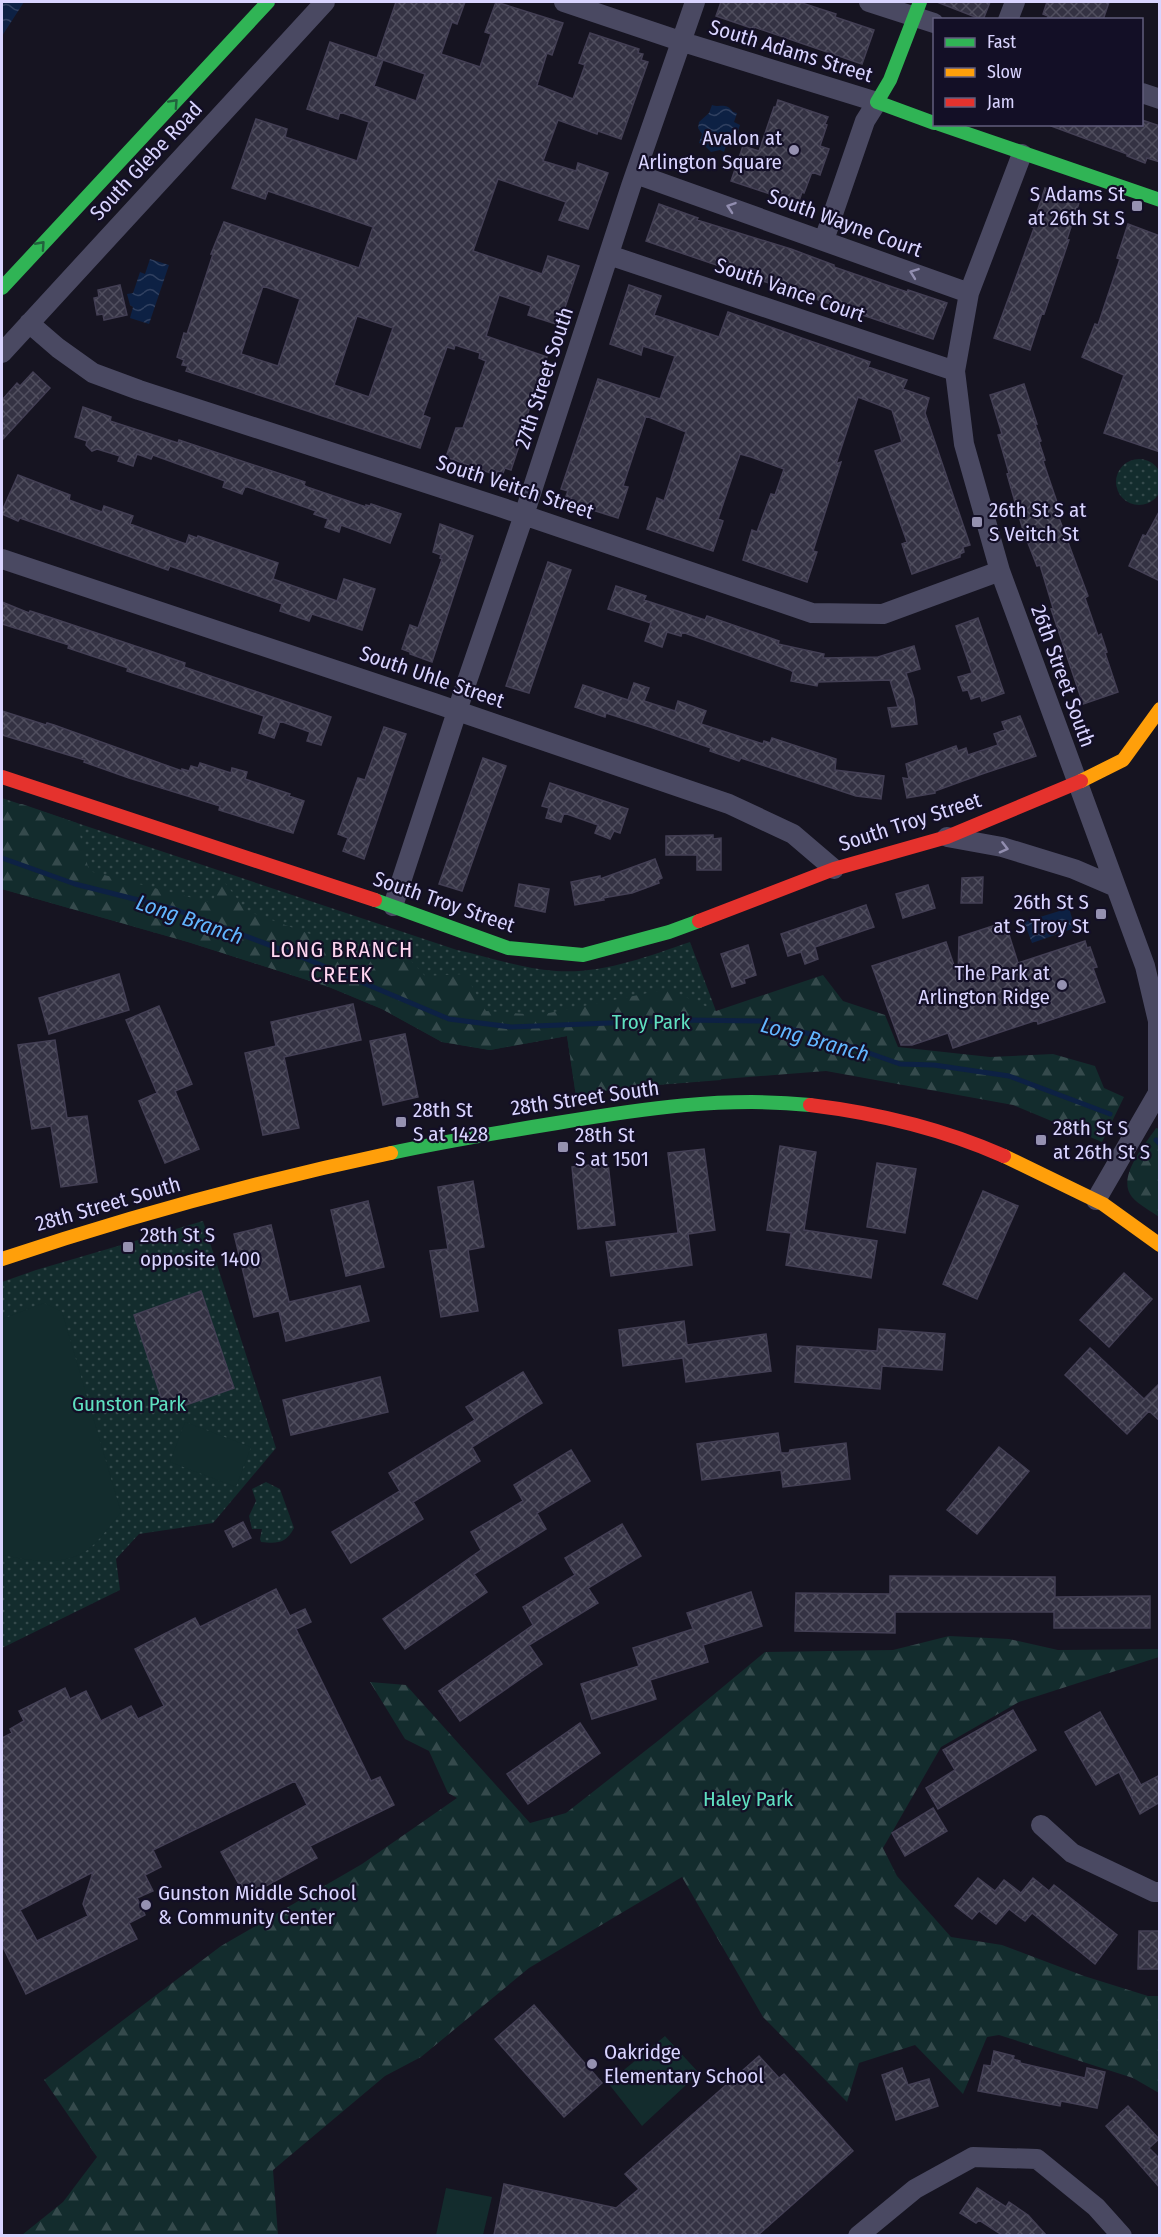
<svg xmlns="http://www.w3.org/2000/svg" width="1161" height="2237" viewBox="0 0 1161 2237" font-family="'Fira Sans Condensed',sans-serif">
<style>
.grass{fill:url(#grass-dots)}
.forest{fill:url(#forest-firs)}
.pitch{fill:#132c2d}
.water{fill:url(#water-waves)}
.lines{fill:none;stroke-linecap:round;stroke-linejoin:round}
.stream{stroke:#0d2144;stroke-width:5}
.building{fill:url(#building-cross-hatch);stroke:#433f54;stroke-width:1.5;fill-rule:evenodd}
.street{stroke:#4a4962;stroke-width:20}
.fast{stroke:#30b455;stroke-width:14}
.slow{stroke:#ff9f0a;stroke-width:14}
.jam{stroke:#e5322d;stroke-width:14}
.oneway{stroke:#22623e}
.oneway2{stroke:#928eb0}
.poi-dot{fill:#9591b1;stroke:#130f26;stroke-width:2}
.labels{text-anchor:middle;stroke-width:4.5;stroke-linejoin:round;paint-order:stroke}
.street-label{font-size:21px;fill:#d9d4ff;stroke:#130f26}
.poi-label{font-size:21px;fill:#d9d4ff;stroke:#130f26;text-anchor:start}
.park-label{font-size:21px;fill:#5fe0c0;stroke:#130f26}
.water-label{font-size:22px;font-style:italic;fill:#62b6ff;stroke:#130f26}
.neighbourhood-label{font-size:22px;letter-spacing:1.5px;fill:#ffd6f0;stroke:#130f26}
</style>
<defs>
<pattern id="grass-dots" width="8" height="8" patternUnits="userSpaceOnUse" patternTransform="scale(1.5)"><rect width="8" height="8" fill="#132c2d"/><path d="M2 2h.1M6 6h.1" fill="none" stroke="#354a4c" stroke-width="1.8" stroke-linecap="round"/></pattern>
<pattern id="forest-firs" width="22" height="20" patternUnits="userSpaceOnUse" patternTransform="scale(1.5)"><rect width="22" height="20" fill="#132c2d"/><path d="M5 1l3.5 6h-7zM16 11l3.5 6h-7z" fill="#354a4c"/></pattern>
<pattern id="water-waves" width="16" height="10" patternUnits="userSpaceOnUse" patternTransform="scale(1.5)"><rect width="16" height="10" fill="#0d2144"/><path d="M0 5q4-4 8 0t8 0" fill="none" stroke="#304060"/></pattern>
<pattern id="building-cross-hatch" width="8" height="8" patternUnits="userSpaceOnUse" patternTransform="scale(1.5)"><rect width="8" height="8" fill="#343243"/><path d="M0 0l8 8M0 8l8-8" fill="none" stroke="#514f5f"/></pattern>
</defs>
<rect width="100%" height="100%" fill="#161421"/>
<!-- grass -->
<path class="grass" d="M1116 482a23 23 0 1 1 46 0a23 23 0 1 1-46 0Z
M2,798L457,950C490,957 523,969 556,971C603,974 646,957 690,942L716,1011L721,1080L620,1088L576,1096L567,1036L490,1050L442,1042L382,1009L329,987L188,942L2,889Z
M203,1221L276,1448L213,1523L139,1534L116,1559L120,1590L2,1648V1282L36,1270Z
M266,1482L280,1489L294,1528C286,1543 278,1544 261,1542L260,1539L262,1529H252L249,1516L256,1501L252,1489Z"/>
<!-- forest -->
<path class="forest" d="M22,804L77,823L89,871L212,903L221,878L247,911L337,944L400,949L425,976L465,974L486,1011L539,1015L668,989L716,1011L823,975L843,1001L885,1015L898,1047L990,1057L1053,1054L1095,1066L1104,1088L1124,1097L1102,1142L1013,1105L826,1071L698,1081L620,1088L576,1096L567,1036L490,1050L442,1042L382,1009L329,987L188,942L2,889V806Z
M1156,1128L1160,1129L1159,1217C1151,1211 1139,1205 1132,1197C1116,1177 1145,1145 1156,1128Z
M949,1636L1009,1639L1058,1650L1159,1649V1657L1019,1702L941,1747L883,1848L897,1876L951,1937L1002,1945L1084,1976L1148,1996H1159V2093L1133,2078L999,2035L987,2037L963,2094L915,2045L859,2063L847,2102L763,2017L682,1877L529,1968L421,2057L385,2076L273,2170L278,2235H22L63,2202L97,2157L44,2080L221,1946L362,1864L457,1798L448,1793L429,1751L405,1739L370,1682L406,1685L530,1823L566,1813L659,1740L765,1652L893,1650Z"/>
<!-- pitch -->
<path class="pitch" d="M44,1303L62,1312L121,1512C111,1524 99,1542 86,1551C61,1567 28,1560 2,1555V1319Z
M185,1422L251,1447L236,1487L170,1462Z
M665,2036L699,2073L642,2126L608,2083Z
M446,2188L492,2197L483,2235H436Z"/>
<!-- water -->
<path class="water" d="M2,2H24L2,36Z
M712,105C720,108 726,102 733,112L737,113L734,122L740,125L733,145L727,143L724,152L720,150L711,152L703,144L699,143L702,134L698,128L699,122L709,113Z
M150,259L169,265L149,324L130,318L133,307L130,305L127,294L133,293L140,272L145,274Z
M1069,908L1075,928L1032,943L1024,922Z"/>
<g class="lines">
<!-- stream -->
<path class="stream" d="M2,858L75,884L174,909L309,960L449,1019L511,1027L683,1020L761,1021L832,1040L900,1064L934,1065L1009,1076L1110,1114
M1156,1140L1160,1144"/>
</g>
<!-- building -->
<path class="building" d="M396,2H465L457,24L452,22L441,54L480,67L491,34L485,32L496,2L563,23L552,55L547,53L537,85L573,99L585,65L579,63L590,33L639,49L638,53L643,54L641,60L648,62L621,139L598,131L597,134L558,120L543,161L576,171L578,163L608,173L588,229L559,220L566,202L498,179L473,251L542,274L548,256L579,266L559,325L528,315L531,306L499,295L486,336L547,357L517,445L519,446L511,470L505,468L503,473L497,471L496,475L446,457L456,428H463L486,361L479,358L480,353L455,345L454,349L447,347L423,415L430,418L420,448L186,371L188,366L182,365L184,360L177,357L184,333L187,334L213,254H211L224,222L359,268L373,227L268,191L265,199L232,188L256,119L287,129L285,137L357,161L369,122L340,112L338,119L307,109L330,42L383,60L374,86L416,101L425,74L377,58ZM263,286L300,299L278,366L241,354ZM357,316L393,328L369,397L334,385Z
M721,2H799L836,14L835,17L874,30L862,64L754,27V29L716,16Z
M937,2H990L983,20Z
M1047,2H1109L1103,20H1047L1048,16L1043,14Z
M778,100L828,117L825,124L827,125L820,146L829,149L820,175L812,172L804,193L802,192L799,201L774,193L773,195L731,181L743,146L759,151L774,107H776Z
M1142,120L1160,126V162L1147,158L1145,163L1127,156V154L1051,126V124H1142Z
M1045,188L1080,200L1067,239L1069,240L1044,314L1042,313L1030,350L994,338L1034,228L1032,227Z
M659,204L698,218L697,220L791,249L834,265V267L907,292L908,290L947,303L933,339L646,241Z
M1128,224L1160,236V452L1104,433L1124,375L1082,357L1095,324L1098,325L1120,259L1117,258Z
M120,285L127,315L104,320L103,314L97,315L94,298L99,297L98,290Z
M629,285L661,296L654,315L719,337L728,312L870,362L868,367L907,380L903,389L929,398L925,413L970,545L963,547L964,552L960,554V557L912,574L902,544L907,542L875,451L902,442L892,410L858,397L836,464L841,462L813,551L817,552L807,582L743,560L752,530L757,532L771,494L775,495L784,469L751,457L740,454L718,519L723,521L713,551L647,529L657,498L664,501L686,432L646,416L623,486L628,487L618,518L570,503L571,498L566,496L568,491L561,489L598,379L660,399L675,356L643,346L641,355L610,344Z
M33,372L50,388L2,440V400L17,383L20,386Z
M1024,384L1037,424H1035L1041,441L1039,442L1045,460L1043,461L1062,517L1059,518L1088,596L1085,598L1098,636L1101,634L1107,652L1105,653L1118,692L1083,704L1051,609L1053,608L1040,565L1037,566L1023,530L1007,474L1009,473L998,435L1002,434L990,395Z
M83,407L111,417L110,421L178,443L179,440L305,482L304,485L307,487L366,507V505L370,506L371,504L401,514L390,543L341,525L339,532L325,527L328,519L314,514L316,511L248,487H245L242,494L223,487L225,481L153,455L151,459L137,454L133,466L118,461L120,456L97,449L92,451L86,445L87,441L75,437Z
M18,475L70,495L69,500L102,512L104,506L133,516L130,524L163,536L186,544L189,535L197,538L198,536L278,563L273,579L337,601L344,579L375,589L362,630L312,614L309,621L280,611L282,604L170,566L168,570L20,518L18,521L2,514V511Z
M1160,510V581L1129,566L1143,535L1146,536Z
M440,524L473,536L432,662L410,654V652L402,649L410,625L418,628L442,559L440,558L441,555L433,552Z
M548,562L571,570L529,693L506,686Z
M616,586L646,596L644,600L705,620L707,616L779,641L778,644L824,654L823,658L878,657L914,646L920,669L906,673L914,699L917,724L892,727L888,708L898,707L890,680L818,682L817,686L791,681L793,672L790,670L682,632L681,636L667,632L662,647L645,641L651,623L608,609Z
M2,602L29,613L30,611L49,617L150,651L185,663L184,667L331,717L321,745L307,741L310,732L280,721L274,738L259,733L264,716L127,671L128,668L68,648L69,645L2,624Z
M978,618L1004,693L982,701L980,696L971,699L968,690L963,691L958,677L972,673L956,626Z
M634,683L649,688L644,701L675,711L678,701L706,711L701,724L763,744L764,741L770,743L772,738L836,759L835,770L884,776L881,799L856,796L741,758L739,761L710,751L711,748L650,727L606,713L605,717L575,707L583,685L628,700Z
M2,711L46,725L47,723L54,725L182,771V769L189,771L191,766L198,768L200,763L231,773L232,768L247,772L245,779L290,794L289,796L304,801L293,833L219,810L220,806L129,778L84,762L85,760L2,735Z
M1020,716L1036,756L982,774L935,791V793L907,798L903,778L909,779L906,764L956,746L958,751L966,748L968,755L998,745L994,734L1005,730L1002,722Z
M384,727L406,734L364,859L343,851L348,838L338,834L358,778L365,780Z
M483,758L506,766L462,891L439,884Z
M550,783L628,809L620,833L614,831L610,839L595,833L598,825L564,813L561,822L546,818L549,808L542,806Z
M713,835V839L721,838V870H697V855H666V836Z
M655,859L662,878L658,880L659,883L632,893L603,898L604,900L575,905L571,882L600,876V879Z
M983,877L982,903H961L962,878Z
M519,884L549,889L545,912L515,906Z
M928,885L935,908L903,918L896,894Z
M866,905L874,927L815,947L818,959L805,964L801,952L788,956L781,934Z
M1005,922L1018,963L1085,941L1087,948L1090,947L1097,967L1093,968L1105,1002L1038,1024L1037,1020L953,1048L948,1033L912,1045H901L872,966L946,942L958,977L959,937Z
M748,945L756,975L744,979L745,983L732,987L721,954Z
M119,974L129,1010L49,1034L39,998Z
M353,1004L361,1040L284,1057L299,1128L263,1135L245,1053L276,1046L271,1022Z
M159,1006L192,1084L175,1091L199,1149L165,1163L139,1101L157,1093L126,1020Z
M405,1034L418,1097L383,1105L370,1041Z
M55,1040L67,1118L87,1116L97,1182L61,1187L51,1126L32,1129L18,1045Z
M780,1146L816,1152L804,1230L877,1241L871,1278L786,1265L791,1233L767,1230Z
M704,1149L715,1230L688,1234L692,1265L611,1276L606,1242L678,1233L668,1153Z
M608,1163L615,1225L578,1229L572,1167Z
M877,1163L916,1169L905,1233L867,1227Z
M473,1181L484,1247L468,1250L478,1311L441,1317L430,1251L448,1249L438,1187Z
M983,1191L1018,1206L977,1299L943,1284Z
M368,1201L384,1267L346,1276L331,1210Z
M271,1225L289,1302L360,1286L369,1321L286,1341L279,1311L254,1317L234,1234Z
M1124,1273L1152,1299L1109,1347L1080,1320Z
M201,1291L234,1388L166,1412L134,1315Z
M684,1321L687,1345L766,1334L771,1371L686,1382L683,1358L623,1366L619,1330Z
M879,1329L945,1334L942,1370L882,1366L880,1389L795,1382L797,1346L877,1351Z
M1090,1348L1144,1399L1160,1383V1421L1149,1411L1127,1434L1065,1375Z
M523,1372L542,1403L472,1447L480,1461L413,1502L423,1519L351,1563L332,1532L400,1491L389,1473L475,1420L466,1407Z
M380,1377L388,1412L291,1435L283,1400Z
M778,1433L781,1453H789L790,1450L846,1443L850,1479L783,1487L781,1470L702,1480L697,1444Z
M999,1447L1029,1471L977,1534L947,1510Z
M571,1450L590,1481L537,1513L546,1529L474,1574L487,1592L405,1649L383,1619L481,1550L471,1532L523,1501L514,1485Z
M243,1522L251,1538L233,1547L225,1531Z
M622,1524L641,1556L588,1588L598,1603L529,1645L542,1664L460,1721L439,1691L533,1625L523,1607L575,1575L565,1558Z
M890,1576L1055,1577V1597L1150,1596V1628H1054V1612H895V1633L795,1631L796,1593L890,1594Z
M276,1589L290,1616L305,1609L311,1622L296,1629L371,1781L380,1777L394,1805L310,1846L317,1858L246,1897L221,1852L307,1805L295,1781L153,1850L161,1867L145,1875L153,1891L137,1898L145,1915L129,1923L137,1939L26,1994L2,1945V1738L12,1733L10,1729L24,1721L19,1711L65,1688L70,1699L86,1691L101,1721L131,1706L138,1719L164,1706L135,1649L195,1618L200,1627ZM93,1872L83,1904L88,1916L37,1941L20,1910Z
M751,1592L762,1626L703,1645L708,1662L650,1680L656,1699L592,1719L581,1684L639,1666L633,1648L693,1629L687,1613Z
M1013,1710L1036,1750L938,1809L926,1788L955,1770L943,1750Z
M1100,1712L1141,1785L1160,1775V1802L1140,1814L1119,1772L1096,1785L1065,1732Z
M580,1723L600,1753L528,1804L507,1774Z
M933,1808L947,1831L905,1856L892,1833Z
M978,1878L995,1891L1004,1880L1021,1893L1033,1878L1049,1891L1054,1885L1117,1935L1095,1964L1032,1913L1025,1921L1009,1909L996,1924L979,1911L972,1919L955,1906Z
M1139,1931H1160V1969H1138Z
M534,2005L602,2083L564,2117L495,2039Z
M994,2051L1014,2056L1013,2059L1020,2061V2063L1085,2078L1087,2068L1105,2072L1097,2108L1061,2101L1060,2106L978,2091L984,2065L991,2066Z
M759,2056L779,2078L784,2074L853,2151L758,2235H494L504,2184L616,2208L639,2189L625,2174Z
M902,2068L908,2085L929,2079L938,2106L896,2120L882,2075Z
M1128,2106L1159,2139L1149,2148L1160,2159V2188L1106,2126Z
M977,2188L1006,2207L1009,2202L1028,2215L1046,2235H1002L979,2220L976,2223L960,2213Z"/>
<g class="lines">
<!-- street -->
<path class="street" d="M564,2L683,42L877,102L865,121L824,240
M869,2L934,23
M1008,20L1015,2
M1142,93L1160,99
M1022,154L969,293L955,371L964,444L1000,571L1145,966L1158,1021V1093L1096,1200
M636,174L969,293
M609,255L955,371
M29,323L58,348L93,373L139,390L500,507L812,613L883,614L1000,571
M2,353L325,2
M2,559L434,703L729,804L793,834L834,869
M947,837L1002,847L1074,869L1116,887
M393,906L465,687L524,515L631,186L695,2
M1041,1825L1072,1853L1154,1892H1160
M858,2236L915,2189L973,2157L1037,2159L1096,2207L1122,2236"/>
<!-- fast -->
<path class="fast" d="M920,2L890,80L877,102L934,123
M939,124L1160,200
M2,288L268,2
M375,900L508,948L583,955L669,932L699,921
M391,1153C446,1141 501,1132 557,1123C640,1109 725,1096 810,1105"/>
<!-- slow -->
<path class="slow" d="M1081,781L1123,760L1160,709
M1004,1156L1103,1204L1160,1245
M2,1259C130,1216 259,1181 391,1153"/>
<!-- jam -->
<path class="jam" d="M2,777L375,900
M699,921L834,869L947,837L1081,781
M810,1105C876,1113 943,1129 1004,1156"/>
</g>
<!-- one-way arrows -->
<defs><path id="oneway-chevron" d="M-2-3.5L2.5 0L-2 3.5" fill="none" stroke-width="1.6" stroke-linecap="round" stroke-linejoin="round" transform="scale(1.5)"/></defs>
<g class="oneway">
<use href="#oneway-chevron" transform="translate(174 103) rotate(-47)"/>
<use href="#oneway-chevron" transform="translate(41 245) rotate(-48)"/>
</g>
<g class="oneway2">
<use href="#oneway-chevron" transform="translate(731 207) rotate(-161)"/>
<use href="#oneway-chevron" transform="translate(914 273) rotate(-160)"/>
<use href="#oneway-chevron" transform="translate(1004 848) rotate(14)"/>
</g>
<!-- markers -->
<g class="poi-dot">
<circle cx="794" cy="150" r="6"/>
<rect x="1131" y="200" width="12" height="12" rx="3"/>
<rect x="971" y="516" width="12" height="12" rx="3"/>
<rect x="1095" y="908" width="12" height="12" rx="3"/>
<circle cx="1062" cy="985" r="6"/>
<rect x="395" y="1116" width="12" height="12" rx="3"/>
<rect x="1035" y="1134" width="12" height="12" rx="3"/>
<rect x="557" y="1141" width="12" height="12" rx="3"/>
<rect x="122" y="1241" width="12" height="12" rx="3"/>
<circle cx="146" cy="1905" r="6"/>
<circle cx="592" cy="2064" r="6"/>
</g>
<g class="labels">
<!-- street labels -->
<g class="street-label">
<text transform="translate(791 51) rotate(17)" y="7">South Adams Street</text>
<text transform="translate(146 161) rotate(-47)" y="7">South Glebe Road</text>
<text transform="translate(845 223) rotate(20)" y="7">South Wayne Court</text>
<text transform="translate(790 290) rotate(19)" y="7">South Vance Court</text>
<text transform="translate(544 378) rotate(-72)" y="7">27th Street South</text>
<text transform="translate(515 487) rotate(18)" y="7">South Veitch Street</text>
<text transform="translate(1063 676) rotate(70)" y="7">26th Street South</text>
<text transform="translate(432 677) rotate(19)" y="7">South Uhle Street</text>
<text transform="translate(910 822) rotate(-18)" y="7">South Troy Street</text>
<text transform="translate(444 902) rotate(19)" y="7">South Troy Street</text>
<text transform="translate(585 1098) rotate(-8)" y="7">28th Street South</text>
<text transform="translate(108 1204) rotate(-16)" y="7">28th Street South</text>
</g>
<!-- poi labels -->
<g class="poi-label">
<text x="782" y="145" text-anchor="end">Avalon at<tspan x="782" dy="24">Arlington Square</tspan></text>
<text x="1125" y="201" text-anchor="end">S Adams St<tspan x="1125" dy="24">at 26th St S</tspan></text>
<text x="989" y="517">26th St S at<tspan x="989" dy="24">S Veitch St</tspan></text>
<text x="1089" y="909" text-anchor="end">26th St S<tspan x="1089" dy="24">at S Troy St</tspan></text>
<text x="1050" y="980" text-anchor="end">The Park at<tspan x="1050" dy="24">Arlington Ridge</tspan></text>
<text x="413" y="1117">28th St<tspan x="413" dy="24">S at 1428</tspan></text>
<text x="1053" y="1135">28th St S<tspan x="1053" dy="24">at 26th St S</tspan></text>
<text x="575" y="1142">28th St<tspan x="575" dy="24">S at 1501</tspan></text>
<text x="140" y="1242">28th St S<tspan x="140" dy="24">opposite 1400</tspan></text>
<text x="158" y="1900">Gunston Middle School<tspan x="158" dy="24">&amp; Community Center</tspan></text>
<text x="604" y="2059">Oakridge<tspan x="604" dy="24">Elementary School</tspan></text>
</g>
<!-- park labels -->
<g class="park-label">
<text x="651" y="1029">Troy Park</text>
<text x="129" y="1411">Gunston Park</text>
<text x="748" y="1806">Haley Park</text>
</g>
<!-- water labels -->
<g class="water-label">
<text transform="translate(190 919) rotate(19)" y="8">Long Branch</text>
<text transform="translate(815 1039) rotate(16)" y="8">Long Branch</text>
</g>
<!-- neighbourhood labels -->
<g class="neighbourhood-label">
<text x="342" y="957">LONG BRANCH<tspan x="342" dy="25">CREEK</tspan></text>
</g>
</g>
<!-- border -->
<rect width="1161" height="2237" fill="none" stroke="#d9d4ff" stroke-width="6"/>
<!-- legend -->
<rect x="933" y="18" width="210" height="108" fill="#130f26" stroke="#625e7d" stroke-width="1.5"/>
<rect x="945" y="38" width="30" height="9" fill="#30b455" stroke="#625e7d" stroke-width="1.5"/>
<text x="987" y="48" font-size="18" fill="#d9d4ff">Fast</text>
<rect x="945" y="68" width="30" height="9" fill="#ff9f0a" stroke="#625e7d" stroke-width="1.5"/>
<text x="987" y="78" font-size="18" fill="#d9d4ff">Slow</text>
<rect x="945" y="98" width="30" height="9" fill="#e5322d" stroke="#625e7d" stroke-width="1.5"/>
<text x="987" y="108" font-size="18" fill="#d9d4ff">Jam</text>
</svg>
